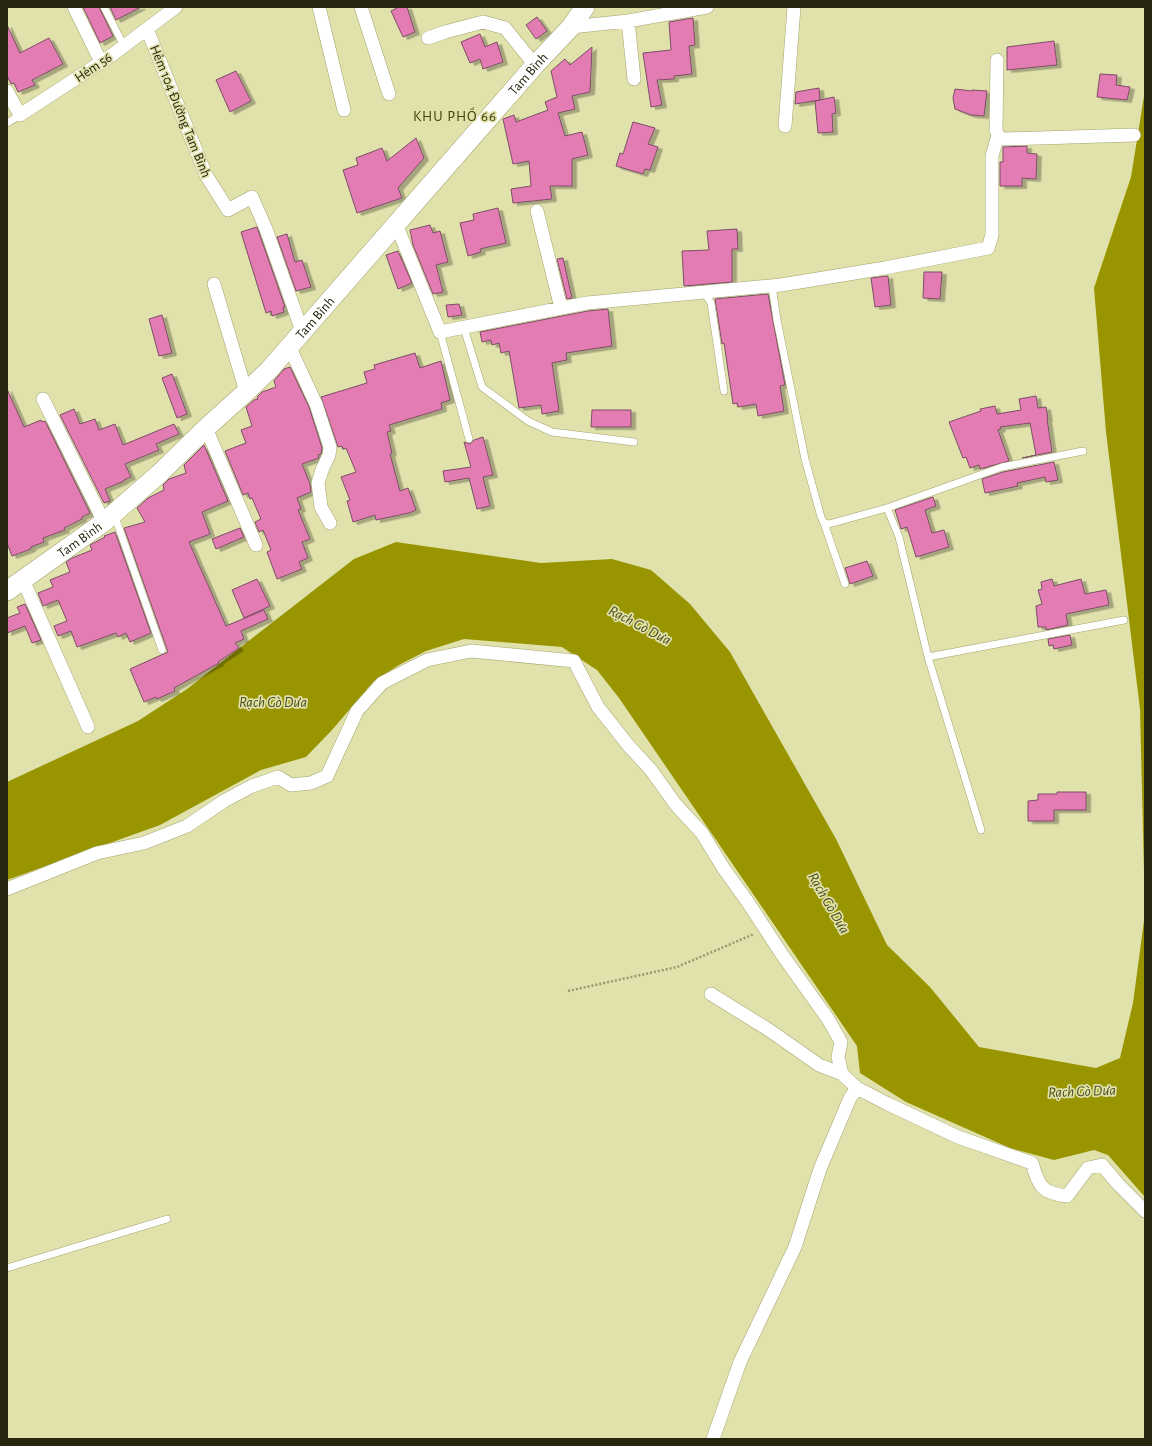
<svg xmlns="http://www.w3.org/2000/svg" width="1152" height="1446" viewBox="0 0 1152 1446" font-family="'Alegreya Sans',sans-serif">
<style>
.water{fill:#989500}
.building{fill:#e37cb2;stroke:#7c4d65;filter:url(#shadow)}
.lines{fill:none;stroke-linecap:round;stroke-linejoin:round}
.service-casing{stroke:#a4a470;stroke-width:8}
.minor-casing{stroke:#a4a470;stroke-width:14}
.secondary-casing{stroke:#a4a470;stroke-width:20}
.path{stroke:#98986f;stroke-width:2.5;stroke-dasharray:2 2;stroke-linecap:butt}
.service{stroke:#fff;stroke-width:7}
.minor{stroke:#fff;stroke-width:13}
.secondary{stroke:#fff;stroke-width:19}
.labels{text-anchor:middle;stroke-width:3.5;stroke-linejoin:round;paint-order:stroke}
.street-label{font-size:14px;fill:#272611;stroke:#e0e1ab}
.neighbourhood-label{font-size:15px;letter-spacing:1px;fill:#43430e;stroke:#e0e1ab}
.water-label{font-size:15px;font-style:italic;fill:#4a4a19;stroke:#e0e1ab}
</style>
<defs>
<filter id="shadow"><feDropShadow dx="4.5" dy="2.5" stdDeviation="0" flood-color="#0004"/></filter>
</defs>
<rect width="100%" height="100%" fill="#e0e1ab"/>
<!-- water -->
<path class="water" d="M1145,90V1197L1108,1155L1094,1150L1054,1160L1010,1148L906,1102L860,1073L857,1046L619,698L597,670L562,647L464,639L426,651L399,665L374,681L332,730L306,757L261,770L160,825L7,880V782L138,721L187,689L354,559L396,542L541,563L612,559L651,570L690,604L730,652L836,839L887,945L930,987L979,1047L1096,1068L1120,1058L1133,1003L1145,913L1140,709L1106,432L1094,288L1131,177Z"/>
<!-- building -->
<path class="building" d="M83,7H99L113,36L100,43Z
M110,7H141L116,20Z
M399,7H407L415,32L403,37L391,11Z
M537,17L547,31L536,39L526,25Z
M693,18L695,45L689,46L692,74L674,76V79L657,80L662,105L651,107L643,53L671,50L669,22Z
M7,25L20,53L49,38L63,64L32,80L35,85L18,92L14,83L11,84L7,76Z
M480,34L485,47L497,42L503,62L483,69L480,59L470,63L461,42Z
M1054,41L1057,65L1007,70V47Z
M592,47L590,92L572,96L575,109L558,113L565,136L582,132L588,155L572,159V186H550L552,199L513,203L511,189L531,186L529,161L513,164L503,119L514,115L516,122L548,110L545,102L557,97L551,71L565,59L570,65Z
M236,71L251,101L230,112L216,80Z
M1100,74L1117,75L1116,85L1130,87L1127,100L1097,97Z
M819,88L820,100L795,104L796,92Z
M955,89L972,91V90L987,91L984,116L971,115L955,109L953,98Z
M834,97L836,113L832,114L833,132L818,133L815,101Z
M633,122L655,128L648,144L658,147L650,170L645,169L643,174L616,166L620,153L623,154Z
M416,138L424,158L398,188L402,198L357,213L343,170L358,165L356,158L382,148L387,161Z
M1027,146V153L1037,154L1036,179L1022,178V186H1000V162H1003V147Z
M498,208L506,243L480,249L481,252L468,256L460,223L474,220L473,214Z
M430,225L433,233L440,231L448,262L436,265L443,292L433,294L413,245L410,230Z
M257,227L285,307H283L284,312L272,316L271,311L266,313L241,232Z
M737,229L738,249H732V282L684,286L682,251L709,250L707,231Z
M287,234L295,262L302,260L311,287L296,291L277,237Z
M398,251L412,283L398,289L386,255Z
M563,258L572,298L567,299L557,259Z
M924,272H942L940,299L923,298Z
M888,276L891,305L875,307L871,278Z
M768,294L785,385L780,386L784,411L758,416L756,404L738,407L737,403L733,404L724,343L722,344L715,299Z
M459,304L462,315L448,317L446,305Z
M608,309L612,346L566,353L567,360L552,363L559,411L542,414L541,405L519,408L509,351L501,353L499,343L492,345L491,340L482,342L480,332L588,311Z
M162,315L172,353L159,356L149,319Z
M415,353L420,368L441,361L450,400L441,403L442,409L389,425L391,431L387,432L392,453L390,454L400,491L408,488L416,510L409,513L376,520L375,515L353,522L347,501L350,500L341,477L356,472L346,448L343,449L342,446L338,447L321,397L367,383L364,372L375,369L374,365Z
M290,367L309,407L322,448L321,454L318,455L319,458L302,464L310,484L311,492L297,498L301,509L298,510L310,539L302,542L308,558L299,562L302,569L277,579L267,552L271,550L263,530L259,532L255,522L261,519L252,498L250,499L248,493L243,495L225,451L246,443L241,430L252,426L246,407L254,400L258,399L257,397L262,392L276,387L274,381L284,369Z
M172,374L187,414L177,418L162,378Z
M7,389L24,427L41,420L42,422L45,421L90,513L82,517V519L64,528L65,530L43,538L44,542L31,547V549L12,556L7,543Z
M1036,396L1038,408L1046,407L1048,419H1047L1052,452L1022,458L1036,455L1030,423L1000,427L1001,429L998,430L1009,461L980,469L979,465L970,468L966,457L963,458L949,422L981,411L980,409L995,406L997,414L1021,410L1019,399Z
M74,409L80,424L95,419L99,430L115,424L123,445L174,424L179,434L156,444L159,450L125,464L131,477L124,480V481L105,489L110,501L104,503L60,415Z
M592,410H631V427H591Z
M483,437L493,475L483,477L490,506L477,509L469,478L445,482L443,471L471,467L464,442L470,444L474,440Z
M204,445L228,501L202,512L210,534L189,542L226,626L264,610L268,619L241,631L244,639L235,643L239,648L218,662L219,663L174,688L175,691L157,699L156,697L144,702L130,669L168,652L124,528L145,522L137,508L148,498L164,490L163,485L169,479L186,473L184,465Z
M1054,462L1058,480L1046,482L1045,477L1017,483L1018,486L985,493L982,479L1003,472Z
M933,497L936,506L925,510L932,533L944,530L949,547L916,557L907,527L901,529L895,510Z
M240,528L244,537L216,549L212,539Z
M115,532L151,633L130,642L126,633L118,637L116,633L77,647L71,631L58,636L54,626L67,621L58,600L43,606L38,593L53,587L50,580L70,572L66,562L72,558L92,550L90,545L105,537L104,536Z
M867,561L873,576L850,584L845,568Z
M257,579L270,606L244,618L232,590Z
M1052,579L1054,586L1081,579L1085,594L1106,590L1109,605L1066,614L1068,625L1046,630V627H1038L1036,606L1042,604L1038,590L1042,589L1041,582Z
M25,604L41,640L32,643L25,626L7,633V618L20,613L17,607Z
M1070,635L1072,645L1054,649L1053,645L1049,646L1048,639Z
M1057,792H1086V810H1054V821H1028V801L1038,800V794H1057Z"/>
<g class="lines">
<!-- service casing -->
<g class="service-casing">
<path id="service" d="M104,7L124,46
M7,123L20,115
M772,286L777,320L805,459L821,517L824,523L829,524L887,508L1002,467L1083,451
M704,292L711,303L724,391
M464,328L482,387L528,421L552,432L634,442
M440,332L469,439
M887,508L899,537L928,657L981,830
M114,514L162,650
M824,523L845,584
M928,657L1124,620
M7,1268L167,1219"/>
</g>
<!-- minor casing -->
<g class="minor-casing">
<path id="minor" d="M74,7L101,62
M319,7L344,110
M361,7L389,94
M628,21L634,79
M571,27L628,21L707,7
M147,29L206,175L228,210L252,197L266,229L302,331
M428,38L445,32L483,22L505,28L535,65
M997,60L996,130C998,136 999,138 1005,139L1134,135
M7,91L20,115L112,55L176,7
M785,126L794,7
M537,211L561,308
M396,224L440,332L587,303L781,285L885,268L988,248L992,235V156L998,135
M214,284L246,392
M289,346L316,404L330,447L329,455L322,470L318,483L321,507L330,523
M43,399L104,522
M206,428L256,545
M23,580L88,727
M7,889L97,853L144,843L187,826L224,801L252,786L278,777L291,785L311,783L327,776L357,711L382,683L427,660L471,651L574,661L598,707L628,745L651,770L676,805L702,833L724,869L747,901L783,956L828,1019L841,1042L838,1057L842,1074L857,1088
M711,994L769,1030L819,1065L842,1074
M713,1439L740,1362L795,1247L820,1169L850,1098L857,1088L888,1104L958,1137L1032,1163C1039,1187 1042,1193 1067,1196L1088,1168L1102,1165L1118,1184L1145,1211"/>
</g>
<!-- secondary casing -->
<g class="secondary-casing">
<g id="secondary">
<path id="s1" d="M7,591L104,522L159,474L206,428L246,392L269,370L535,65L571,27L585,7"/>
</g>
</g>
<!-- path -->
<path class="path" d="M568,991L677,967L754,934"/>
<!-- service -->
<use href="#service" class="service"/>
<!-- minor -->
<use href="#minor" class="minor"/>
<!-- secondary -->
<use href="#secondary" class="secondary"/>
</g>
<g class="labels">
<!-- street labels -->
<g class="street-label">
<text transform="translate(93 67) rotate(-34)" y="5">Hẻm 56</text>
<text dy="5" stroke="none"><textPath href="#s1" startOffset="737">Tam Bình</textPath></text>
<text transform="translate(181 111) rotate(68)" y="5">Hẻm 104 Đường Tam Bình</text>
<text dy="5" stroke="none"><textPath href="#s1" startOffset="413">Tam Bình</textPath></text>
<text dy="5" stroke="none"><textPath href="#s1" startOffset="89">Tam Bình</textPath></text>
</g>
<!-- neighbourhood labels -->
<g class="neighbourhood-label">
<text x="455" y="121">KHU PHỐ 66</text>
</g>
<!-- water labels -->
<g class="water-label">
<text transform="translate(640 625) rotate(28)" y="5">Rạch Gò Dưa</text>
<text x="273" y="707">Rạch Gò Dưa</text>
<text transform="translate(829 903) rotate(60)" y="5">Rạch Gò Dưa</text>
<text transform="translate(1082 1091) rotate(-2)" y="5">Rạch Gò Dưa</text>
</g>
</g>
<!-- border -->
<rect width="1152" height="1446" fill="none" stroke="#272611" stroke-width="16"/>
</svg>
